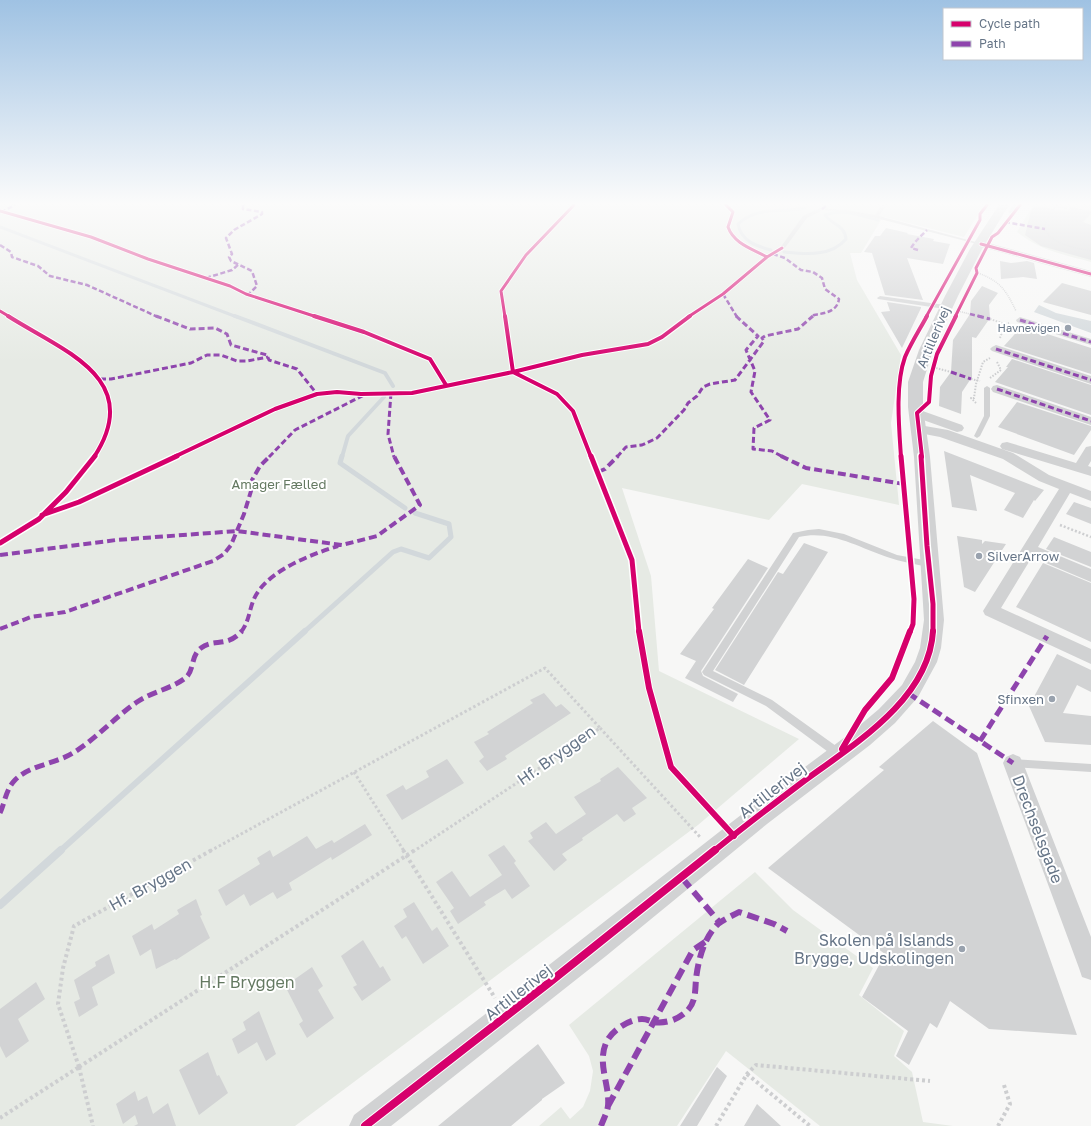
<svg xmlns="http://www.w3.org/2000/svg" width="1091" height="1126" viewBox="0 0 1091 1126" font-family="'Golos Text',sans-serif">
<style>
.green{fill:#e6eae4}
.water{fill:#d2d8db}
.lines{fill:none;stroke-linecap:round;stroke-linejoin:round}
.stream-far4{stroke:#d2d8db;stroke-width:3}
.stream-far3{stroke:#d2d8db;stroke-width:4}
.stream-far2{stroke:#d2d8db;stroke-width:5}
.stream-far1{stroke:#d2d8db;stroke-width:6}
.stream{stroke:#d2d8db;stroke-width:8}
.building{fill:#d2d3d4}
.path-far4{stroke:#cdced0;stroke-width:1.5;stroke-dasharray:1 1;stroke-linecap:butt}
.path-far3{stroke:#cdced0;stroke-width:2;stroke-dasharray:1.5 1.5;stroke-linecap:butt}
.path-far2{stroke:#cdced0;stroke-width:2.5;stroke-dasharray:2 2;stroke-linecap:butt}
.path-far1{stroke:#cdced0;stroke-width:3;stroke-dasharray:2.5 2.5;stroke-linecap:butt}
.path{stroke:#cdced0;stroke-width:4;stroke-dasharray:3 3;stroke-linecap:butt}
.service{fill:#d1d2d3;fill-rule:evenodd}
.pedestrian{fill:#d1d2d3;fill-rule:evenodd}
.minor{fill:#d1d2d3;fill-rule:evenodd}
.tertiary{fill:#d1d2d3;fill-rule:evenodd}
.quiet-far4{stroke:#8e44ad;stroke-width:2.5;stroke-dasharray:5 2.5;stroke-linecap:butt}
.quiet-far3{stroke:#8e44ad;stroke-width:3;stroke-dasharray:6 3;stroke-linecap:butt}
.quiet-far2{stroke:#8e44ad;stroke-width:4;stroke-dasharray:8 4;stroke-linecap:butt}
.quiet-far1{stroke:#8e44ad;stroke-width:5;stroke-dasharray:10 5;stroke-linecap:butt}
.quiet{stroke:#8e44ad;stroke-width:6;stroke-dasharray:12 6;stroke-linecap:butt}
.cycleway-far4-casing{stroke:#fff;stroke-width:4.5}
.cycleway-far3-casing{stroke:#fff;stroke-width:6}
.cycleway-far2-casing{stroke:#fff;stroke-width:8}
.cycleway-far1-casing{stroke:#fff;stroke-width:8}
.cycleway-casing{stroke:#fff;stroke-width:10}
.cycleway-far4{stroke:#d6006c;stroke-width:3}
.cycleway-far3{stroke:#d6006c;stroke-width:4}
.cycleway-far2{stroke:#d6006c;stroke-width:5}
.cycleway-far1{stroke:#d6006c;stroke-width:6}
.cycleway{stroke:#d6006c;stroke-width:8}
.poi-dot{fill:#99a2ae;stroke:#fff;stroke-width:1.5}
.labels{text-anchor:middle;stroke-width:4;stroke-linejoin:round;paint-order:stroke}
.far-poi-label{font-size:11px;fill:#667587;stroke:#fff;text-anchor:end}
.street-label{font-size:13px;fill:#667587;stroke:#fff}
.park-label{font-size:13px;fill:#647961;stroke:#fff}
.poi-label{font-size:13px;fill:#667587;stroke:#fff;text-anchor:start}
.near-street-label{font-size:16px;fill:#667587;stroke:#fff}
.near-poi-label{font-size:16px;fill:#667587;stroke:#fff;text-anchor:end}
.near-park-label{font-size:16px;fill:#647961;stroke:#fff}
</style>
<rect width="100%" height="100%" fill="#f7f7f6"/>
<!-- green -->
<path class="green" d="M0,205H984L964,237L885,217L881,220L861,253H850L857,280L901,355L891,423L899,505L802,484L769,520L622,488L651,576L659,671L799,739L698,825L295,1126H0Z
M1033,205H1091V262C1062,254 1041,251 1017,232Z
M755,872L793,910L873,968L859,995L904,1031L894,1056L912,1072L923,1122L953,1126H820L726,1051L677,1126H539L561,1107L570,1119L583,1107L590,1091L593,1071L589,1056L569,1025Z"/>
<!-- water -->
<path class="water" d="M1039,305L1056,313L1091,321V333L1034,312Z"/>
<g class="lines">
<!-- stream-far4 -->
<path class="stream-far4" d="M1010,212L1015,205
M0,227L237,317
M771,250C756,246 741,241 738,224C757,206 781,213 805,208
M784,252C806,254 831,257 846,239C845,225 832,225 825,215C842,208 861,216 878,220"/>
<!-- stream-far3 -->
<path class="stream-far3" d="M235,316L385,373L393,386
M342,457L348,436L384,397"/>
<!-- stream-far2 -->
<path class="stream-far2" d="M342,456L340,463L405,508
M304,632L393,552L401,549L429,558L451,537L449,524L415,513"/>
<!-- stream-far1 -->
<path class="stream-far1" d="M60,851L305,631"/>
<!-- stream -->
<path class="stream" d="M0,905L61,850"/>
</g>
<!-- building -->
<path class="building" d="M1034,206L1068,211L1071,207L1091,211V214L1083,222L1091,225V260L1041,246L1025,235L1031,211Z
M886,228L908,233L907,234L934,239L933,241L950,244L943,264L907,258L923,300L885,295L872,253L864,252L875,236H880Z
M1000,261L1011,263L1027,261L1034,263L1037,279L1023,277L1001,279Z
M1062,283L1091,291V315L1043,302Z
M982,286L998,293L989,305L990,318L976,338L972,337V377L962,392L961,414L939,406L940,387L951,372L953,340L970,314L971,301Z
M887,302L921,307V308L902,348L881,312L890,311Z
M1022,326L1091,348V374L1004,346Z
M1012,359L1091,385V415L995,382L1008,367H1006Z
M1017,402L1091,426V430L1074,455L998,427Z
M944,451L1044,490L1035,501L1034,500L1023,518L1004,510L1015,493L970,475L977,511L952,507Z
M1074,502L1091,508V524L1066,514Z
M957,536L982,540V544L985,541L1006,544L975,592L964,587Z
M1054,537L1091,552V567L1046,549Z
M804,543L828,552L744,685L715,670L778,572L783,574Z
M748,559L768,568L701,671L703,676L738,694L733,702L685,678L696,661L680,654L714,609L712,608Z
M1043,563L1091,583V642L1016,607Z
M1057,654L1091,670V692L1077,685L1063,713L1091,716V745L1045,742L1029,706Z
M544,693L556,707L561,704L571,713L505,756L507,759L487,771L479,761L484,757L474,742L489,734L487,732L533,703L530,700Z
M933,721L977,753L1077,1035L989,1029L950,1001L937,1028L930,1023L909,1065L896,1056L908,1031L862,997L885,954L768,868L884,770L879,767Z
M447,759L464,783L402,820L386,795L403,785L406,790L429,777L426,771Z
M618,767L647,798L632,808L636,814L624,822L617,814L582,838L583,840L562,854L567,860L554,871L528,841L533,838L530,833L546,822L556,834L586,814L574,797L601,781L600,779Z
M365,824L372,835L332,860L331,857L289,883L292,890L277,899L273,892L250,906L244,894L226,906L218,890L260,864L257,858L270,850L273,857L307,836L316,849L332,840L334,843Z
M504,845L516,861L514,863L530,886L512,899L505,889L484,902L486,905L458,924L450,911L454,908L436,882L452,871L470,897L502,875L488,855Z
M196,899L202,915L200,916L210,938L176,960L175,959L156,969L151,949L140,956L132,936L152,924L154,930L179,914L177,910Z
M414,902L432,931L437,927L449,946L423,964L406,936L402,939L394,926L407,917L403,909Z
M363,940L380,968L383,966L391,980L362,1001L353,987L357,985L341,956Z
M109,954L115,973L92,987L98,1005L79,1017L74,1002L80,999L74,980L96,966L95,962Z
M312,967L323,986L318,990L334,1018L307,1038L299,1024L303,1021L285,986Z
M36,982L45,999L18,1019L29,1041L6,1058L0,1046V1009Z
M259,1011L276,1054L266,1061L257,1042L238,1054L232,1039L246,1030L243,1022Z
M538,1044L565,1083L542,1099V1100L511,1126H438Z
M208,1052L217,1076L219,1075L228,1093L199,1115L179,1070Z
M717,1067L727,1076L697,1126H680Z
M135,1091L138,1101L147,1096L153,1114L168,1103L176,1126H134L138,1124L135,1115L123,1124L116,1104Z
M757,1104L781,1126H744Z"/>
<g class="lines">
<!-- path-far4 -->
<path class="path-far4" d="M1057,205C1053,211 1045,219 1045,227C1046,243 1079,249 1091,251
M1056,206L1080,212
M978,273C1000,281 1006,290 1016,311
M958,311L970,314"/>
<!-- path-far3 -->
<path class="path-far3" d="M990,319L1005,324
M1000,338L1005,324L1009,323
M936,368L951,372
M990,378L1001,370L997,362
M971,379L980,381
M976,403L971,398H974L976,384L983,362L990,358"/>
<!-- path-far2 -->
<path class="path-far2" d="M1060,525L1091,537"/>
<!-- path-far1 -->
<path class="path-far1" d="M600,728L700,837
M354,772L404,851
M210,851L545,668L600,728L414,851"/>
<!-- path -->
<path class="path" d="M403,850L495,998
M79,1067L93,1126
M79,1067L58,1004L63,968L74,926L212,850
M79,1067L415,850
M747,1074L810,1126
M0,1118L79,1067
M716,1126L747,1074L756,1065L930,1081
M998,1126L1010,1104L1004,1085"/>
<!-- service -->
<path class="service" d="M882,205H886L879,216L983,244L981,245L876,218L846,212L823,210L807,218L784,249L780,248L803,216L820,208L846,210L875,215Z
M880,296L945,305L948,307L945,309L878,299L877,298Z
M987,386L990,388V416L980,436L977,438L974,436L984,416V388Z
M819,529L844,534L897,555L929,561L933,564L929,567C915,564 901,562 887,557C857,547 831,530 799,537L713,671L772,700L843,751L844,754L843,757L839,758L835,757L766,706L704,675L702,672L793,533L808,530Z
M1014,759L1091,764V772L1014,767L1010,766L1009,763L1010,760Z"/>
<!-- pedestrian -->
<path class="pedestrian" d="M1020,317L1091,339V345L1017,322L1016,320Z"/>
<!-- minor -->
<path class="minor" d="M981,241L1091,271V277L978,246L976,244L978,242Z
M996,345L1091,376V384L992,351L990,349L992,347Z
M997,385L1091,417V425L993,392L991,389L993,386Z
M917,409L962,425L964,428L962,431L957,432L912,416L911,413L912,410Z
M919,425L948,430L1013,453L1049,475L1091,491V501L1070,493L1038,547L1091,569V582L1032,557L1001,608L1091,649V664L985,615L983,611L1059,489L1039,481L1003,459L940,437L914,432L912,429L914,426Z
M1007,442L1076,463L1086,447L1091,446V461L1088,466L1091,467V476L1002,449L1000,446L1002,443Z
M1013,754L1020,757L1023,763L1091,937V980L1082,977L1079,968L1003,763L1006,757Z"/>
<!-- tertiary -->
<path class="tertiary" d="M999,205H1009L982,249L958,296L933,350L923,382V407L930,457L944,620L941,648L937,662L918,697L895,723L870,745L767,824L606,956L391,1126H349L354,1115L540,972L737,818L853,731L879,709L902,685L915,662L920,648L924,620L914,457L908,407V382L919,350L945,296L970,249Z"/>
<!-- quiet-far4 -->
<path class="quiet-far4" d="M243,205V209L262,212V214L234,230L226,238L232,254L229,257L231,261L252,271L257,286L248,295
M822,209L827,205
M1,212L15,205
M1005,222L1045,229
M0,245L11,252L12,257L38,266L50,276L87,285L158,317
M918,250L911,248C915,241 921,236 927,230
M773,254L785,258L801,270L813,272L822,278L825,289L839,299C837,312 825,313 814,315L812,317
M206,278L232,270L239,264
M723,294L737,317
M970,314L982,317"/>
<!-- quiet-far3 -->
<path class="quiet-far3" d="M156,316L190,329L215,328L227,334L231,345L267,355L269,360L297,369L317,394
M736,316L758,336L746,350L755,371L751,392L770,420L754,428L753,449L772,451L783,457
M978,316L990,319
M1020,320L1091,342
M996,349L1091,380
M951,372L971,379
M100,379H111L191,363L207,355H221L237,361H247L268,357
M997,389L1091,421
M391,393L388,434L394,457
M269,457L295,430L364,395
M617,457L626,447L642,445L657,438L684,410L688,403L697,396L703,387L710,384L735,380L764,341L762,338L765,336L798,329L813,316"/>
<!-- quiet-far2 -->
<path class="quiet-far2" d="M781,456L806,468L904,484
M598,472L605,469L618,456
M0,555L116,540L237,531L342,545L377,536L420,505L394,456
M0,629L31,617L65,612L213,561L224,554L231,545L244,514L251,491L252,480L260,466L270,456
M241,632C250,621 249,607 256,595C270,570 312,554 338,546"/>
<!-- quiet-far1 -->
<path class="quiet-far1" d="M908,693L1013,763
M980,741L1047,636
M0,813C5,802 6,789 15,780C30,765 55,764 73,753C96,739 115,717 137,702C152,692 170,689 184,679C195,672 190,656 201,648C214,638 227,648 242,631"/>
<!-- quiet -->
<path class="quiet" d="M682,878L720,923
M608,1106L693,950L708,940
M601,1126C603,1120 607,1113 608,1106C610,1085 597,1064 606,1043C611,1031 629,1019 642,1019C647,1019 650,1021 654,1022C666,1024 679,1019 687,1011C696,1002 695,991 696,979C698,961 704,937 718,924C724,919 732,916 739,912L774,924L787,931"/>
<!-- cycleway-far4 casing -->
<g class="cycleway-far4-casing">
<path id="cycleway-far4" d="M726,205L733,212L728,227C734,244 753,249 767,257
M0,211L91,237L148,259L230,286L246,294L317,317
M981,244L1091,274
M0,311L10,317
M505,317L501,291L526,255L574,205
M688,317L723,294L767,257L782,248
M926,317L980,220V214L987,205
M955,317L977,273L976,268L992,237L998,233L1020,205"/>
</g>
<!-- cycleway-far3 casing -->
<g class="cycleway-far3-casing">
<path id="cycleway-far3" d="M8,316C61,350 146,378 94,457
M314,316L364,332L430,359L446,385
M505,316L513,372L557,394L573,411L591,457
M174,457L275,409L317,394L337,392L361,394L412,393L513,372L582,355L648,344L662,337L690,316
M901,457C899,427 895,385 905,357C911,343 920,329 927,316
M922,457L917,413L929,402L931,376L937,354L956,316"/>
</g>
<!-- cycleway-far2 casing -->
<g class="cycleway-far2-casing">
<path id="cycleway-far2" d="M591,456L632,560L639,632
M901,456L914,599L913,624L910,632
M921,456L927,546L933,604V632
M42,515L79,502L177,456
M0,543L39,519L66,492L95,456"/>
</g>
<!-- cycleway-far1 casing -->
<g class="cycleway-far1-casing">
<path id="cycleway-far1" d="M639,631L649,688L671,767L734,836
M842,749L865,710L892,678L910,631
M714,851C742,828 771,806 800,784C851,746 929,701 933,631"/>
</g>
<!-- cycleway casing -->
<g class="cycleway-casing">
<path id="cycleway" d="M365,1126L550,982L715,850"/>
</g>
<!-- cycleway-far4 -->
<use href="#cycleway-far4" class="cycleway-far4"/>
<!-- cycleway-far3 -->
<use href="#cycleway-far3" class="cycleway-far3"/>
<!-- cycleway-far2 -->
<use href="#cycleway-far2" class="cycleway-far2"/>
<!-- cycleway-far1 -->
<use href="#cycleway-far1" class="cycleway-far1"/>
<!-- cycleway -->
<use href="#cycleway" class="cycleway"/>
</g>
<!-- sky -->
<linearGradient id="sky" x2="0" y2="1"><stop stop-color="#9fc2e3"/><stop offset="0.56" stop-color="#fbfbfb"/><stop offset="1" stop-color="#fbfbfb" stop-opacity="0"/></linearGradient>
<rect width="1091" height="363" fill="url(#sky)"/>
<!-- markers -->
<g class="poi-dot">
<circle cx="1068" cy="328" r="4"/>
<circle cx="979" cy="556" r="4"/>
<circle cx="1052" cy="699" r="4"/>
<circle cx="962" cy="949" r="4"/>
</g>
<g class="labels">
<!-- far-poi labels -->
<g class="far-poi-label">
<text x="1060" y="332">Havnevigen</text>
</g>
<!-- street labels -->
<g class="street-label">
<text transform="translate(933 337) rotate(-67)" y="5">Artillerivej</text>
</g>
<!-- park labels -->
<g class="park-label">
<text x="279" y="489">Amager Fælled</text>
</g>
<!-- poi labels -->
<g class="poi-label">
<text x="987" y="561">SilverArrow</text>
<text x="1044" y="704" text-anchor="end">Sfinxen</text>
</g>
<!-- near-street labels -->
<g class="near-street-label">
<text transform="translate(556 755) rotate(-35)" y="6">Hf. Bryggen</text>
<text transform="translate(772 790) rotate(-38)" y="6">Artillerivej</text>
<text transform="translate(1038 829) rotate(69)" y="6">Drechselsgade</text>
<text transform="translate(150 884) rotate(-29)" y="6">Hf. Bryggen</text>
<text transform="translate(518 992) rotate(-38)" y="6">Artillerivej</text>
</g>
<!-- near-poi labels -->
<g class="near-poi-label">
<text x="954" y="946">Skolen på Islands<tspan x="954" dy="18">Brygge, Udskolingen</tspan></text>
</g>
<!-- near-park labels -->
<g class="near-park-label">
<text x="247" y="988">H.F Bryggen</text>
</g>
</g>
<!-- legend -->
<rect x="943" y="8" width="140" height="52" fill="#ffffff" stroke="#c2c8cf"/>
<rect x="951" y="21" width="20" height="6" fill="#d6006c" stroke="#c2c8cf"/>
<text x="979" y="28" font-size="12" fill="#667587">Cycle path</text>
<rect x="951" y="41" width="20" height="6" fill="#8e44ad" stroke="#c2c8cf"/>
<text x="979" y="48" font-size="12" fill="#667587">Path</text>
</svg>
